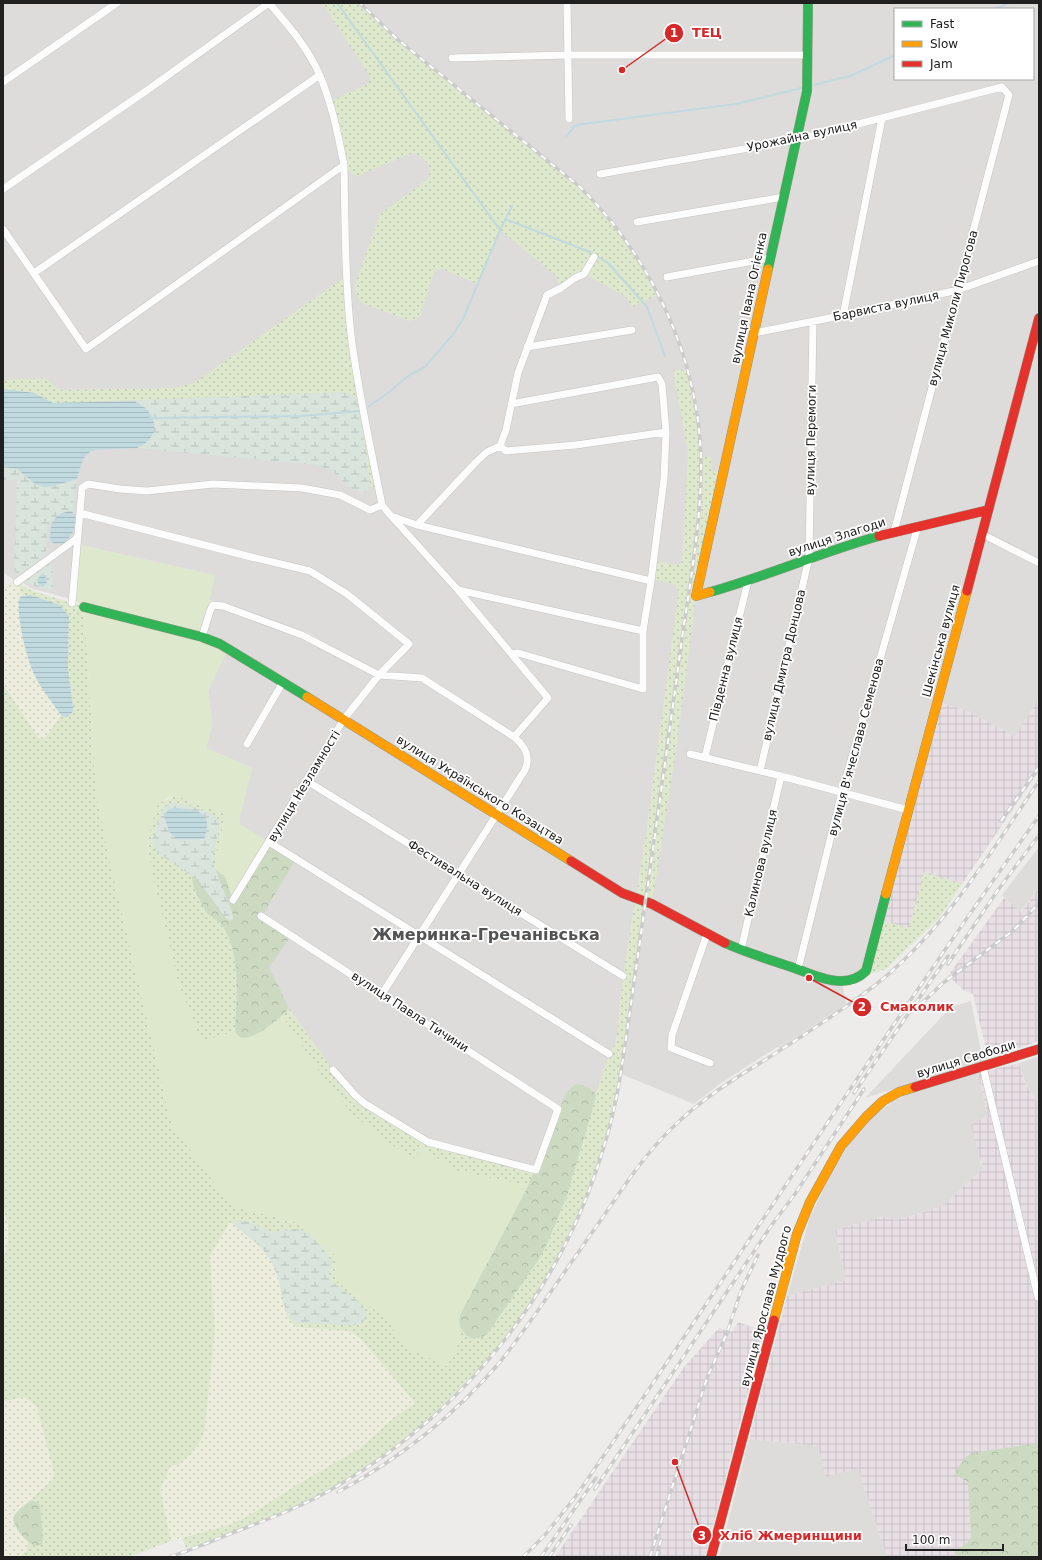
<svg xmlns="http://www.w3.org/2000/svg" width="1042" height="1560" viewBox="0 0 1042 1560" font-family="'DejaVu Sans',sans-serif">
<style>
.residential{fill:#dddcdb;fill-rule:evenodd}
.industrial{fill:url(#industrial-grid)}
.farmland{fill:url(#farmland-dots)}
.grass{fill:url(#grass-dots)}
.forest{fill:url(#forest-crowns)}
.wetland{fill:url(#wetland-marsh)}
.garden{fill:#dde8cc}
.water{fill:url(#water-rules)}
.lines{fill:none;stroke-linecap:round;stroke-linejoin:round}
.stream{stroke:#c0dadf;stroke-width:2}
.street-casing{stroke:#c4c3c2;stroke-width:8}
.fast-casing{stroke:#979683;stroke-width:10}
.slow-casing{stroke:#979683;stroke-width:10}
.jam-casing{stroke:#979683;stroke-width:10}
.street{stroke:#fcfcfc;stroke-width:7}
.fast{stroke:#30b455;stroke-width:9}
.slow{stroke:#ff9f0a;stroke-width:9}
.jam{stroke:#e5322d;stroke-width:9}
.rail-casing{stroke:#cbcbcb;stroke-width:3.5}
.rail{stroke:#fff;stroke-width:2;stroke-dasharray:6;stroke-linecap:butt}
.labels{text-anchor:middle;stroke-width:3.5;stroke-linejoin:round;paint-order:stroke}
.street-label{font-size:12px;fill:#202020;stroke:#fff}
.district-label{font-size:16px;font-weight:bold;fill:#535353;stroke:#fff}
.leader{fill:none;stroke:#d62828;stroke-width:1.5}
.callout-dot{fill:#d62828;stroke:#fff;stroke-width:1.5}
.mark-label{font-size:12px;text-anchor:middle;font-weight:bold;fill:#fff}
.callout-label{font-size:13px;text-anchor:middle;font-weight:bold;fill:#d62828;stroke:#fff;stroke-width:3.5;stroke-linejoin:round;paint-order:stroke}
</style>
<defs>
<pattern id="industrial-grid" width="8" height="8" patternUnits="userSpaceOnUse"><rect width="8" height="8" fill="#e7dfe4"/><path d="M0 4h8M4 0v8" fill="none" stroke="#c6bfc3"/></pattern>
<pattern id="farmland-dots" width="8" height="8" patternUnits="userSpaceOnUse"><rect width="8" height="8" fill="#ededde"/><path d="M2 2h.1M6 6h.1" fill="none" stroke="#cbcbbe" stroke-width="1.8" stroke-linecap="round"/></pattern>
<pattern id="grass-dots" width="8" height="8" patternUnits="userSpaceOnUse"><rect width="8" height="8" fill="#dde8cc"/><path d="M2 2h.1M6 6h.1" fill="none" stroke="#bdc7af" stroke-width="1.8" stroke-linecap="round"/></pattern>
<pattern id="forest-crowns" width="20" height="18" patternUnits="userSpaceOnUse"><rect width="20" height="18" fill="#ccdac1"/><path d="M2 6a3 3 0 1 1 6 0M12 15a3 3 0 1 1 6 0" fill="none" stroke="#afbba6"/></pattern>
<pattern id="wetland-marsh" width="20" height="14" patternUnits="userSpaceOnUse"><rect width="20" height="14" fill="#d8e4dc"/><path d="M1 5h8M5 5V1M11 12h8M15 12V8" fill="none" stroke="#b9c3bc"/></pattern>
<pattern id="water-rules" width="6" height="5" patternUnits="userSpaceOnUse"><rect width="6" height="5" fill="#c0dadf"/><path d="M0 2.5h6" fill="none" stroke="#a5bbbf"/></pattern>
</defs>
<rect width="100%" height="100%" fill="#eeecea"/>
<!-- residential -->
<path class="residential" d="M3,3H1039V258L962,292L1039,265V306L984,509L813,558L911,531L982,515L904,806L763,767L689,752V755L902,811L866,971L842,981L846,1004L780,1048L777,1047L721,1083L694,1104L621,1074L645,901L679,596L646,835L623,976L616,1043L609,1054L596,1094L588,1087L536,1170L428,1142L369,1107L333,1070L289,1008L233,900L240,824L239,819L252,768L206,748L212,724L208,691L228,648L202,637L214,608H225L301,638L373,672L309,633L209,600L214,575L80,545L75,600L33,589L20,581L17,582L3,572ZM895,9H1033V79H895Z
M1039,342V702L1037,701L1015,737L968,711L941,703L999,482Z
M1039,847V888L1020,912L1002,895Z
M971,1001L983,1061L865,1098L951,1007Z
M1039,1056V1105L1025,1082L1019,1063Z
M978,1073L988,1117L982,1119L980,1161L983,1169L962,1188L947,1203L938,1206V1208L896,1220L882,1217L835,1230L846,1280L787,1296L810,1217L828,1180L854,1135L870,1119L892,1102L914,1091Z
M749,1439L818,1446L858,1468L887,1557H719Z"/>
<!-- industrial -->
<path class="industrial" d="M1037,701L1039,702V771L962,884L946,879L909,928L882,921L941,703L968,711L1015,737Z
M1039,888V1041L988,1058L973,994L965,991L948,976L1004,898L1021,912Z
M1019,1063L1025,1083L1039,1105V1504L982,1557H887L858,1468L826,1477L818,1446L749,1439L787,1296L846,1280L835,1230L882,1217L896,1220L938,1208V1206L947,1203L962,1188L983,1169L971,1125L982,1119L988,1117L978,1073Z
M738,1322L764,1331L705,1557H555L684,1367L719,1328L732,1332Z"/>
<!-- farmland -->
<path class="farmland" d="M17,582L22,596L19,600L21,630L33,673L61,715L46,737L42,739L38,737L3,684V585Z
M3,1210L7,1218L9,1229V1240L3,1261Z
M230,1222L259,1244L271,1261L278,1277L289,1321L353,1333L361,1339L415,1403L404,1410L360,1448L245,1518L228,1525L171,1541L160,1489L171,1465H173L194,1451L202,1439L205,1428L215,1330L210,1256Z
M23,1397L30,1401L37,1408L54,1473L53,1479L14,1515L13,1523L28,1541L26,1551L20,1557H3V1402Z"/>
<!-- grass -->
<path class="grass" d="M322,3H360L397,39L547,159L591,198L622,234L658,295L632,307L625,296L584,274L561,288L555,275L500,230L478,284L442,269H437L434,272L420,316L416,319L410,321L361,303L356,294L355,285L380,214L428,179C434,168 424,155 412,153L358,176L353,175L344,165L329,102L367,84L370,80V77Z
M346,276L348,305L379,492L370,486L359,411L349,393L53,403L34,393L3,389V380L44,378C51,380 54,387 61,390L172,388L194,383Z
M673,370H687L698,415L701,457H711L712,471L723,473L696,596L676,750L652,904L645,902C639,943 633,984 628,1025C622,1065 617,1104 606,1143C548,1343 387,1495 186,1548L182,1538L228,1525L245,1518L292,1488L360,1448L396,1416L415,1403L361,1339L353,1333L348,1331L297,1327C283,1322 282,1291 278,1277C270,1251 250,1238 230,1222L210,1256L215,1330L205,1428C200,1447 193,1452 178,1465H171L160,1489L171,1541L129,1557H20L26,1551L28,1541L13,1523L14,1515L53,1479L54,1473L37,1408L30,1401L23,1397L3,1402V1261C8,1243 12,1228 3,1210V684L38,737L42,739L46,737L61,715L64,717L73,707L68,668L69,616L25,595L22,596L17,582L33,591L84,607L96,792L108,853L172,1126L238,1208L300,1223L337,1257L338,1263L334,1272L336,1279L340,1284L386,1318L400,1339L410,1349L447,1366C457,1347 462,1343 458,1321L462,1330L548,1242L567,1196L596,1094L609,1054L616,1043L623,976L646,835L678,596V589L674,584L651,579L653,561L677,565L682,562L688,453Z
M176,796L225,813L215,869L210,916C244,931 236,1001 235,1031L206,1041L202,1039L198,1034L178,982L151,869L148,845L149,835L156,807L161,802Z
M924,872L962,884L939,918L884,971L881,969L878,973L876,972L873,973L869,972L882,921L909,928Z
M289,1008L333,1070L355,1095L428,1142L536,1170L528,1186L458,1171L422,1149L413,1161L353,1115L324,1079L282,1016Z"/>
<!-- forest -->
<path class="forest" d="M269,842L296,859L262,916L291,936L269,967L289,1008C281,1019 256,1039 242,1039L237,1035L235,1031C236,998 242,952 221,924C217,919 211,918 207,913C201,901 190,887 193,873L215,869L225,876L233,899Z
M579,1084L588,1087L596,1094V1097L567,1196L548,1242L539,1259L487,1334L482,1337L473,1339C464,1335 457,1325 459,1316L528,1186L566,1093L574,1085Z
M1039,1443V1557H954L955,1552L969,1541L971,1537L968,1482L954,1474L964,1459L971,1453Z
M33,1501L39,1504L40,1507L43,1539L42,1544C32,1553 10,1524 14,1516C15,1513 18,1511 20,1509C25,1505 27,1502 33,1501Z"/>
<!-- wetland -->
<path class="wetland" d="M343,392C347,392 351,393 354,396C360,404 368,468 370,481L368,491C353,496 345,481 334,473C329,469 322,467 316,465L137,448L148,433L133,401Z
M3,462L17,469L39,486L47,487L54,486L77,479L72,511H68L55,517L47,526L46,555L18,575L14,570L17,480H3Z
M48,563L51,564L52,567L53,588L51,591L26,583L25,580Z
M172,803C185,804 212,810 219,821L220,825L212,860L233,915V919L231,921L227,920L198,880L159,854L155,849L152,840L163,808Z
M239,1220C250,1220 260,1229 271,1231C279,1233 288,1229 296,1229C308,1228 326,1251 332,1262L329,1277L331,1281L360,1303L367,1313L366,1319L358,1325L298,1323L294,1321L287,1315C277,1272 276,1254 237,1228L235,1225Z"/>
<!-- garden -->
<path class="garden" d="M79,545L215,575L202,637L228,648L208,691L212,724L206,748L252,768L239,819L240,824L269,842L233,900L225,876L215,869L225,813L176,796L167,798L161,802L156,807L149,835L148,845L151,869L178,982L200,1037L206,1041L235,1031L239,1037C250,1043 273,1023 282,1016L324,1079L353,1115L412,1160L422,1149L458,1171L528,1186L462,1311C457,1321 461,1326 460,1336C459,1346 452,1357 447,1366L410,1349L400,1339L386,1318L338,1282L334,1274L338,1263L337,1257L300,1223L238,1208L230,1204L172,1126L108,853L96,792L84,607L75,600Z"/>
<!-- water -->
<path class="water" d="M3,389L34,393L53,403L133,401C157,411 164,436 137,448L95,450C82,453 81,467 77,479L54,486L43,487L34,483L17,469L3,467Z
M68,511H72L76,519L73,532L65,543L54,544L50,540C51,523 51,517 68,511Z
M44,573L47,582L43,587L39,585L37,581L39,577Z
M30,595L60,605L69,616L68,668L73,707V711L68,717H64L61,715C52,702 42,690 35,676C28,663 14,610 20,597L22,596Z
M174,808C186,809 209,809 207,826C206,831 206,835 204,839H178L174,837L169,831L164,816L169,809Z"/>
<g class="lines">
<!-- stream -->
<path class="stream" d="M337,3L500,230
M995,9L1009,3
M813,85L853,75L895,55
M566,136L575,126L583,124L736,104L801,88
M505,219L590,252L608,263L647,307L665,356
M369,406L388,393L408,376L425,367L455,332L464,317L500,230L512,206
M150,418L302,416L359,411"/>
<!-- street casing -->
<g class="street-casing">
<path id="street" d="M567,3L569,119
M452,58L567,55H807
M3,82L117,3
M600,174L796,140L1002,87L1009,95L894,532
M3,189L146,91L269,3
M637,222L784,197
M3,229L86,349L344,165C338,135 332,104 320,76C309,49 288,25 269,3
M34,273L320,75
M667,277L770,258
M843,316L882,118
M754,333L860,312L958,290L1039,261
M527,347L632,330
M511,404L658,377L662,384L666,432
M500,446L506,451L576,445L666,432L664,479L651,581
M382,505L391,516L417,525L477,461L487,452L500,446L506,430L518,373L547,295L561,288L575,278L584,274L594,257
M80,513L251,557L310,571L347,594L409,644L379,675L344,719L233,900
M393,518L458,590L548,698L514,737
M417,525L651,581L643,631L458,590
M982,534L1039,563
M17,582L76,539L78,535L82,488L88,484L120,489L147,491L213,484L302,488L340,495L370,510L382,505C371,449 358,392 351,335C345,279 345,222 344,165
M72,603L78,535
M202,637L210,611L213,605L223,606L302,635L379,675L422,678L514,737C525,746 531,756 525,770L382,994
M512,654L518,653L643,689V631
M247,744L283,682
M690,754L781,776L908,810
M705,757L748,581
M760,771L809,558L813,322
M307,781L623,976
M269,842L609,1054
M261,916L558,1109L536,1170L428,1142L364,1103L355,1095L333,1070
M707,934L672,1035L671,1048L710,1063
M741,950L781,776
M798,969L842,792L918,526
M983,1067L1038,1297L1039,1296"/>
</g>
<!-- fast casing -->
<g class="fast-casing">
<path id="fast" d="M768,269L807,91L808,3
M710,592C767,576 822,552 879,536
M84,607L202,637L220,644L307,697
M725,943C747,953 771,960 794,968C809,973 825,981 841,981C851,981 859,978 866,971L886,894"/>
</g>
<!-- slow casing -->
<g class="slow-casing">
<path id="slow" d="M710,592L696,596L768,269
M307,697L571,861
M886,894L967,591
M774,1320L797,1234L810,1202L841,1146L866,1117L883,1101L899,1092L915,1087"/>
</g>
<!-- jam casing -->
<g class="jam-casing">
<path id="jam" d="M879,536L988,510
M967,591L1039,318
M571,861L622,893L652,904L725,943
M915,1087L1039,1049
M711,1557L774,1320"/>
</g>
<!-- street -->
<use href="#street" class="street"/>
<!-- fast -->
<use href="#fast" class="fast"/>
<!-- slow -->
<use href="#slow" class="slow"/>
<!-- jam -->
<use href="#jam" class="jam"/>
<!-- rail casing -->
<g class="rail-casing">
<path id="rail" d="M1001,821L1039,767
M948,964L998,890L1039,835
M921,1004L943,983L1014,930L1039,903
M854,1093L948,956
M595,1489L771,1226L795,1194L864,1089
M338,1492C399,1459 455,1415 500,1362C514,1345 526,1327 539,1309C556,1284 574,1259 591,1234C616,1199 640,1159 671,1129C699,1101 732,1080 765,1060C802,1036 839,1013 874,986C944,932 990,853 1039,781
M170,1557C193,1549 217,1539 240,1530C274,1517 308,1504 339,1485C468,1410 564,1286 605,1143C617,1105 622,1065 628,1025C646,899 664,773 681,646C691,572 709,488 697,414C684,329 641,247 580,187L397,39L360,3
M523,1557L545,1535L576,1496C732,1270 879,1039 1039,816
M541,1557L596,1478
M549,1557L571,1525
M650,1557L707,1378L727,1333L741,1291L758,1255
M656,1557L661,1540"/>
</g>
<!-- rail -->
<use href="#rail" class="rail"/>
</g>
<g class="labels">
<!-- street labels -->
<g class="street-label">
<text transform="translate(802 136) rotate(-12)" y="4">Урожайна вулиця</text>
<text transform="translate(749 298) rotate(-78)" y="4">вулиця Івана Огієнка</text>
<text transform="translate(886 306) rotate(-12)" y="4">Барвиста вулиця</text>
<text transform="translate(953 308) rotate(-75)" y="4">вулиця Миколи Пирогова</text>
<text transform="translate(811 440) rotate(-89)" y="4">вулиця Перемоги</text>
<text transform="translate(837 537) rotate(-18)" y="4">вулиця Злагоди</text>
<text transform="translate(941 641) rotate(-75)" y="4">Шекінська вулиця</text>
<text transform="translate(784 665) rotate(-77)" y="4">вулиця Дмитра Донцова</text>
<text transform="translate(726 669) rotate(-76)" y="4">Південна вулиця</text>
<text transform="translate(856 747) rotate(-75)" y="4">вулиця В'ячеслава Семенова</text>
<text transform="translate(304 786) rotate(-59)" y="4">вулиця Незламності</text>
<text transform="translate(480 790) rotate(32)" y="4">вулиця Українського Козацтва</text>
<text transform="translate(761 863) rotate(-77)" y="4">Калинова вулиця</text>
<text transform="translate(465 878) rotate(32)" y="4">Фестивальна вулиця</text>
<text transform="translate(410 1012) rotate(33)" y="4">вулиця Павла Тичини</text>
<text transform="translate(966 1059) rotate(-17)" y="4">вулиця Свободи</text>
<text transform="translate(766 1306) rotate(-75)" y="4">вулиця Ярослава Мудрого</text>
</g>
<!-- district labels -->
<g class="district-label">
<text x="486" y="940">Жмеринка-Гречанівська</text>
</g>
</g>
<!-- callouts -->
<path class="leader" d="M622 70L674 33M809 978L862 1007M675 1462L702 1535"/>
<g class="callout-dot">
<circle cx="622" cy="70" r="4"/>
<circle cx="809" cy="978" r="4"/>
<circle cx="675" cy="1462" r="4"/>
<circle cx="674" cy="33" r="10"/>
<circle cx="862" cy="1007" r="10"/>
<circle cx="702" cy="1535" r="10"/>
</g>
<g class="mark-label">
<text x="674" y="37">1</text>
<text x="862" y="1011">2</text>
<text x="702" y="1540">3</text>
</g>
<g class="callout-label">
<text x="707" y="37">ТЕЦ</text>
<text x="917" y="1011">Смаколик</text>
<text x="791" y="1540">Хліб Жмеринщини</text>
</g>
<!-- border -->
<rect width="1042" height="1560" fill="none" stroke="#202020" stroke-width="8"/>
<!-- legend -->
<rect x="894" y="8" width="140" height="72" fill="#ffffff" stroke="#a6a6a6"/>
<rect x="902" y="21" width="20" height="6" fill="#30b455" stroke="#a6a6a6"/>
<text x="930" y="28" font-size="12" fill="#202020">Fast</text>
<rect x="902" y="41" width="20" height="6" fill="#ff9f0a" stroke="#a6a6a6"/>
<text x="930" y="48" font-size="12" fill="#202020">Slow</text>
<rect x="902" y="61" width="20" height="6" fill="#e5322d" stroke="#a6a6a6"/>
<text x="930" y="68" font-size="12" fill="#202020">Jam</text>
<!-- scale -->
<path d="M906 1544v6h97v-6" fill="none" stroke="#202020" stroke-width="2"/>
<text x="912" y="1544" font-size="12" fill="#202020" stroke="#ffffff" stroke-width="3" paint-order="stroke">100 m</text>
</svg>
